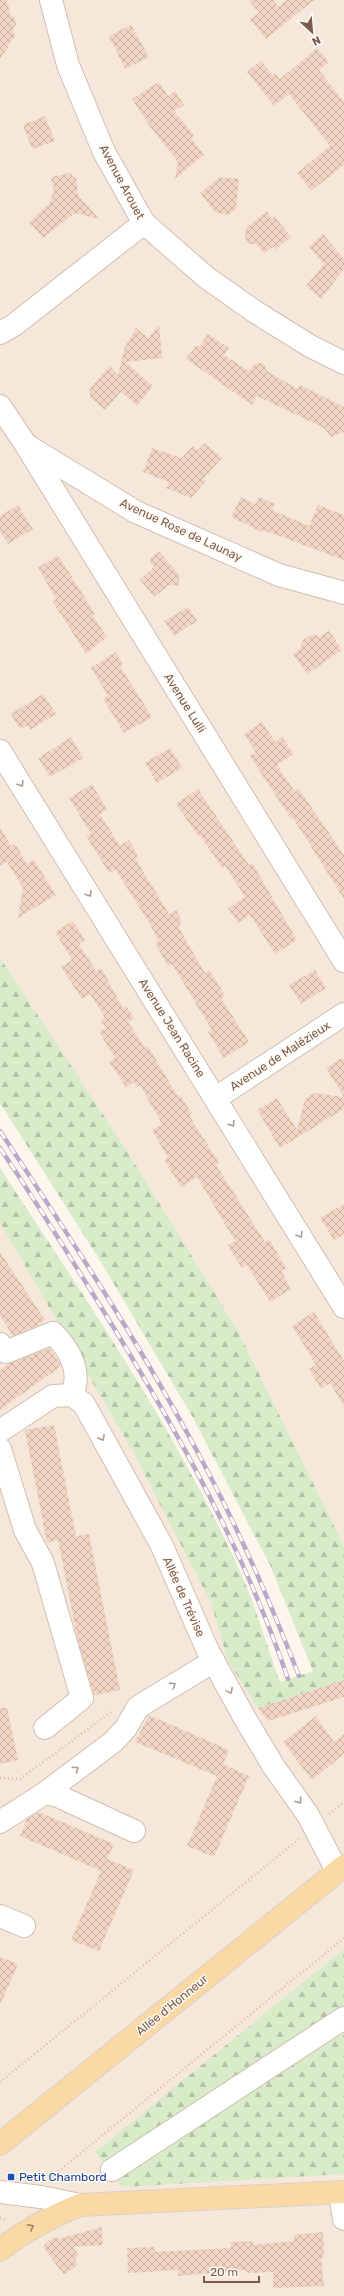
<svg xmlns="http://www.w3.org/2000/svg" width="344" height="2296" viewBox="0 0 344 2296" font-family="Rubik,sans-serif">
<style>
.residential{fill:#f5e8da}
.forest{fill:url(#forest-firs)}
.building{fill:url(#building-cross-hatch)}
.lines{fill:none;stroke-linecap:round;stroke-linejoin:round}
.minor-casing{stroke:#d1beb0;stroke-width:24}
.major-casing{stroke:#dad1cd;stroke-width:24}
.path{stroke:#d9b8a5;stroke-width:2.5;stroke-dasharray:1 3;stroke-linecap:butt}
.minor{stroke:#fff;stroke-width:22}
.major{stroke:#fbd9a5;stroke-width:22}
.rail-casing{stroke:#b9a8c9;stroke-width:4.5}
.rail{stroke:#fffaf3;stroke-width:3;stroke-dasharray:9;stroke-linecap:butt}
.oneway{stroke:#af9d94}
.oneway2{stroke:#a18267}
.transit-dot{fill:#1a4fb4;stroke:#fffaf3;stroke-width:1.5}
.labels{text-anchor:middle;stroke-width:3;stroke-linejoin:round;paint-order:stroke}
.street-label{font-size:12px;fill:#7a5c4d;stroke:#fffaf3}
.transit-label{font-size:12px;fill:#164399;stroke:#fffaf3;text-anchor:start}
</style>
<defs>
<pattern id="forest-firs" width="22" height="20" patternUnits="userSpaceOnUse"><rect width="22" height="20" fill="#d8ecc9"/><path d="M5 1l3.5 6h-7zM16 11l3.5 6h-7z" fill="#b4c2a5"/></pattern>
<pattern id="building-cross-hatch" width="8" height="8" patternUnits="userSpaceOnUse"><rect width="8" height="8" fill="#f3d5c3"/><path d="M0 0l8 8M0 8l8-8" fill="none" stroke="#cab0a1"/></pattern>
</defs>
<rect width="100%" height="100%" fill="#fdf6ec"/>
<!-- residential -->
<path class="residential" d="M0,0H344V1546L238,1331L124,1146L0,958Z
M0,1223L133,1452L211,1603L228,1661L258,1708L344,1680V2296H0Z"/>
<!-- forest -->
<path class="forest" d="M0,958L124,1146L238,1331L344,1546V1680L258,1708L228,1661L211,1603L133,1452L0,1223V1168C86,1300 177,1431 242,1576C257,1610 267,1647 280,1682L313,1671L270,1565L192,1416L101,1262L0,1103Z
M344,1949V2174L122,2187L95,2152Z"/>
<!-- building -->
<path class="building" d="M0,0H7L10,14L15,18L16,24L13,29L15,36L0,59Z
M249,0H273L278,7L287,0H314L266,39L250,19L259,13Z
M131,25L149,57L125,69L109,36Z
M317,48L329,62L319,70L344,102V165L311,191L297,173L330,146L289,94L274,106L247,72L261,61L273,75L275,73L280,79Z
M159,82L168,96L175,91L184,105L174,111L194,135L191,138L204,155L175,179L178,162L151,128L132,99Z
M45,116L55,141L32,149L23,125Z
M70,173L73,177H76L78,195L99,219L75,213L43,238L29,222L49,204L54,191L51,177Z
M220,177L239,179L236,209L228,215L215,212L200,193Z
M267,211L272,218L274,216L291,237L275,250L273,247L264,253L256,244H250L245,238L246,228Z
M323,234L344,259V269L321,299L306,286L324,264L309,247Z
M159,325L162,358L126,362L153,386L137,406L121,392L105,410L90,397L89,389L110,366L118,375L124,349L136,328L148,338Z
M208,334L229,348L224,355L249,371L254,364L264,363L267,371L298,389L300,385L344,407V432L331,437L324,428L257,396L252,405L186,359L196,346H200Z
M205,443L222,458L203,479L206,481L191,498L166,488L169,482L143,472L152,448L181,458L193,446L198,450Z
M241,497L256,504L259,497L275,504L272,510L309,526L318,505L344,515V560L263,530L262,532L231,517Z
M18,505L33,529L8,544L0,532V516Z
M159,551L180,576L178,586L169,585L154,597L140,580L154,567L150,563L151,557Z
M58,555L95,614L93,616L107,637L86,654L53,602L56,599L38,568Z
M188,607L197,621L174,636L164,621Z
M329,631L342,650L307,674L293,654L300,649L303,640L313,634L319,637Z
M116,652L123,664L120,666L152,717L124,733L103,699L108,696L91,668Z
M43,694L56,714L30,730L28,725L20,729L11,714Z
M262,722L275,742L282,737L294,754L277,765L295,792L299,789L344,855V899L293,818L291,819L250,756L256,753L244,734Z
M71,737L83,758L50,777L38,758Z
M170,748L182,768L157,783L145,763Z
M92,784L107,809L100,814L120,846L129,840L138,856L135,858L169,914L176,910L181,919L179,928L205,973L209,970L216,980L225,996L221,998L249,1042L224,1058L208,1032L212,1030L172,964L168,966L155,943L159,941L148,921L115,869L109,873L86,836L91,834L69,798Z
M198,789L249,865L252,863L297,940L275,954L250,915L238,923L228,908L245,897L225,866L222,868L200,835L198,836L176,804Z
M0,827L11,846L15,844L27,864L34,860L56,895L18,918L23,888L7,862L0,866Z
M73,921L85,940L79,944L96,971L101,968L123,1008L126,1006L134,1018L128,1022L145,1048L148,1046L178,1097L180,1095L192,1114L189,1115L219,1163L216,1165L265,1242L269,1239L286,1268L281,1271L291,1289L270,1302L247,1265L242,1268L229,1248L228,1245L235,1241L197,1177L181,1187L164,1160L168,1158L152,1130L162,1124L140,1085L137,1087L134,1082L126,1087L109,1062L115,1058L99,1032L106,1028L101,1021L105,1018L90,994L82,999L61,967L72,960L55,932Z
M315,970L326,988L301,1004L289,985Z
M340,1059H344V1109L280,1148L257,1110L277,1098L297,1130L305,1099L315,1093L344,1097L326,1068Z
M344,1204V1234L334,1240L320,1218Z
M0,1252L45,1320L37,1326L13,1336L0,1316Z
M314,1312L344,1361V1406L330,1383L321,1389L309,1369L316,1365L292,1326Z
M50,1348L61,1366L0,1410V1370L8,1364Z
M54,1425L76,1536L89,1534L120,1690L94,1695L78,1641L58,1540L47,1543L25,1430Z
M344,1680V1697L268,1721L258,1708Z
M0,1708H7L18,1760L0,1764Z
M149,1715L229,1750L223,1764L249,1776L214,1857L187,1846L217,1776L135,1742Z
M316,1716L334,1742L344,1734V1754L312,1780L283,1742Z
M39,1812L114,1844L107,1859L134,1870L99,1951L71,1940L101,1871L20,1836L27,1819Z
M0,1957L18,1964L0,2005Z
M102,2227L103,2245L73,2247L79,2256L75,2259L78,2265L64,2275L43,2247L46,2242L56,2237L58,2239Z
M323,2232L324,2258H321L324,2286L273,2288V2272L248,2273L245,2270L178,2276V2270L128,2273L127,2248L155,2247V2252L231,2248L230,2242L253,2241V2245L294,2241V2235Z"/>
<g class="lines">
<!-- minor casing -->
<g class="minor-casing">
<path id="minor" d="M51,0L68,65L104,152L144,223L207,278L254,311L310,346L344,363
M0,333L14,325L144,223
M0,406L26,445L136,512L279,575L344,593
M26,445L344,961
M0,751L344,1307
M216,1098L344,1014
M0,1344L6,1352L53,1333C70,1350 82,1372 72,1395
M0,1431L53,1396L72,1395L84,1404L162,1546L208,1651L243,1715L274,1767L308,1815L337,1871
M0,1449L25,1530L43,1563L82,1698L45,1728
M45,1793L113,1742L126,1728L138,1707L214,1661
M0,1822L45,1793L58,1796L134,1831
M0,1916L24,1926
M112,2170L344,2018
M0,2192L41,2197L80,2205
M340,2193L344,2219"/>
</g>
<!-- major casing -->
<g class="major-casing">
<path id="major" d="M0,2144L344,1866
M0,2250C25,2230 50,2217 80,2205L344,2192"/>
</g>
<!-- path -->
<path class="path" d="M0,1778L20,1779L111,1712
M329,1814L344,1802
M0,2082L299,1839
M49,2179L344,1938
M0,2218L7,2221"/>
<!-- minor -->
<use href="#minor" class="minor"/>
<!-- major -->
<use href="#major" class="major"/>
<!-- rail casing -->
<g class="rail-casing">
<path id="rail" d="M0,1131C73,1242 146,1353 207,1470C242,1537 272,1606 299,1676
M0,1148C38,1204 73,1262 109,1320C179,1434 245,1552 288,1679"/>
</g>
<!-- rail -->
<use href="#rail" class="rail"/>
</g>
<!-- one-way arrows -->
<defs><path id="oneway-chevron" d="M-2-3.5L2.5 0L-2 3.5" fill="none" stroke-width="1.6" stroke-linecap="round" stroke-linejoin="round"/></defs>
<g class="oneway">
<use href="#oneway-chevron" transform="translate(21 784) rotate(58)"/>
<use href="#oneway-chevron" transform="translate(89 894) rotate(58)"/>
<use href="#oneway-chevron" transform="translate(232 1124) rotate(58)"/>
<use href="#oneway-chevron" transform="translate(300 1235) rotate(58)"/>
<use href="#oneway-chevron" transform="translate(102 1438) rotate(61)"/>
<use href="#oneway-chevron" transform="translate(173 1685) rotate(-32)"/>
<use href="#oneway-chevron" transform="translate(230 1691) rotate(62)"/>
<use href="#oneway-chevron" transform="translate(76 1769) rotate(-37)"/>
<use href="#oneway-chevron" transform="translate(299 1801) rotate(55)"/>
</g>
<use class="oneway2" href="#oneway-chevron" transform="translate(31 2227) rotate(-29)"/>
<!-- markers -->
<rect class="transit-dot" x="7" y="2173" width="8" height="8" rx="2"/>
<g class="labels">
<!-- street labels -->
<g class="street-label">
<text transform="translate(122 182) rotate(62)" y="4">Avenue Arouet</text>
<text transform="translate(181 530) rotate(25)" y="4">Avenue Rose de Launay</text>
<text transform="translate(185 703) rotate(58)" y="4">Avenue Lulli</text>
<text transform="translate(172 1028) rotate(58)" y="4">Avenue Jean Racine</text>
<text transform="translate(280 1056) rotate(-33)" y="4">Avenue de Malézieux</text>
<text transform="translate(184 1597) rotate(66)" y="4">Allée de Trévise</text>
<text transform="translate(172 2005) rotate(-39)" y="4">Allée d'Honneur</text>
</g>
<!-- transit labels -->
<g class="transit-label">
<text x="19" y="2181">Petit Chambord</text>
</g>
</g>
<!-- north arrow -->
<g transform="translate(312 32) rotate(154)" stroke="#fffaf3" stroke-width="3" paint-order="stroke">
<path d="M0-3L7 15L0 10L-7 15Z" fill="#7a5c4d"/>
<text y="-6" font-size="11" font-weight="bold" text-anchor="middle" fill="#7a5c4d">N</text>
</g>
<!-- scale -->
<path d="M204 2276v6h55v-6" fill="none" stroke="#7a5c4d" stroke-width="2"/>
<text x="210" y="2276" font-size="12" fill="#7a5c4d" stroke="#fffaf3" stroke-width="3" paint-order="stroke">20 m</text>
</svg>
